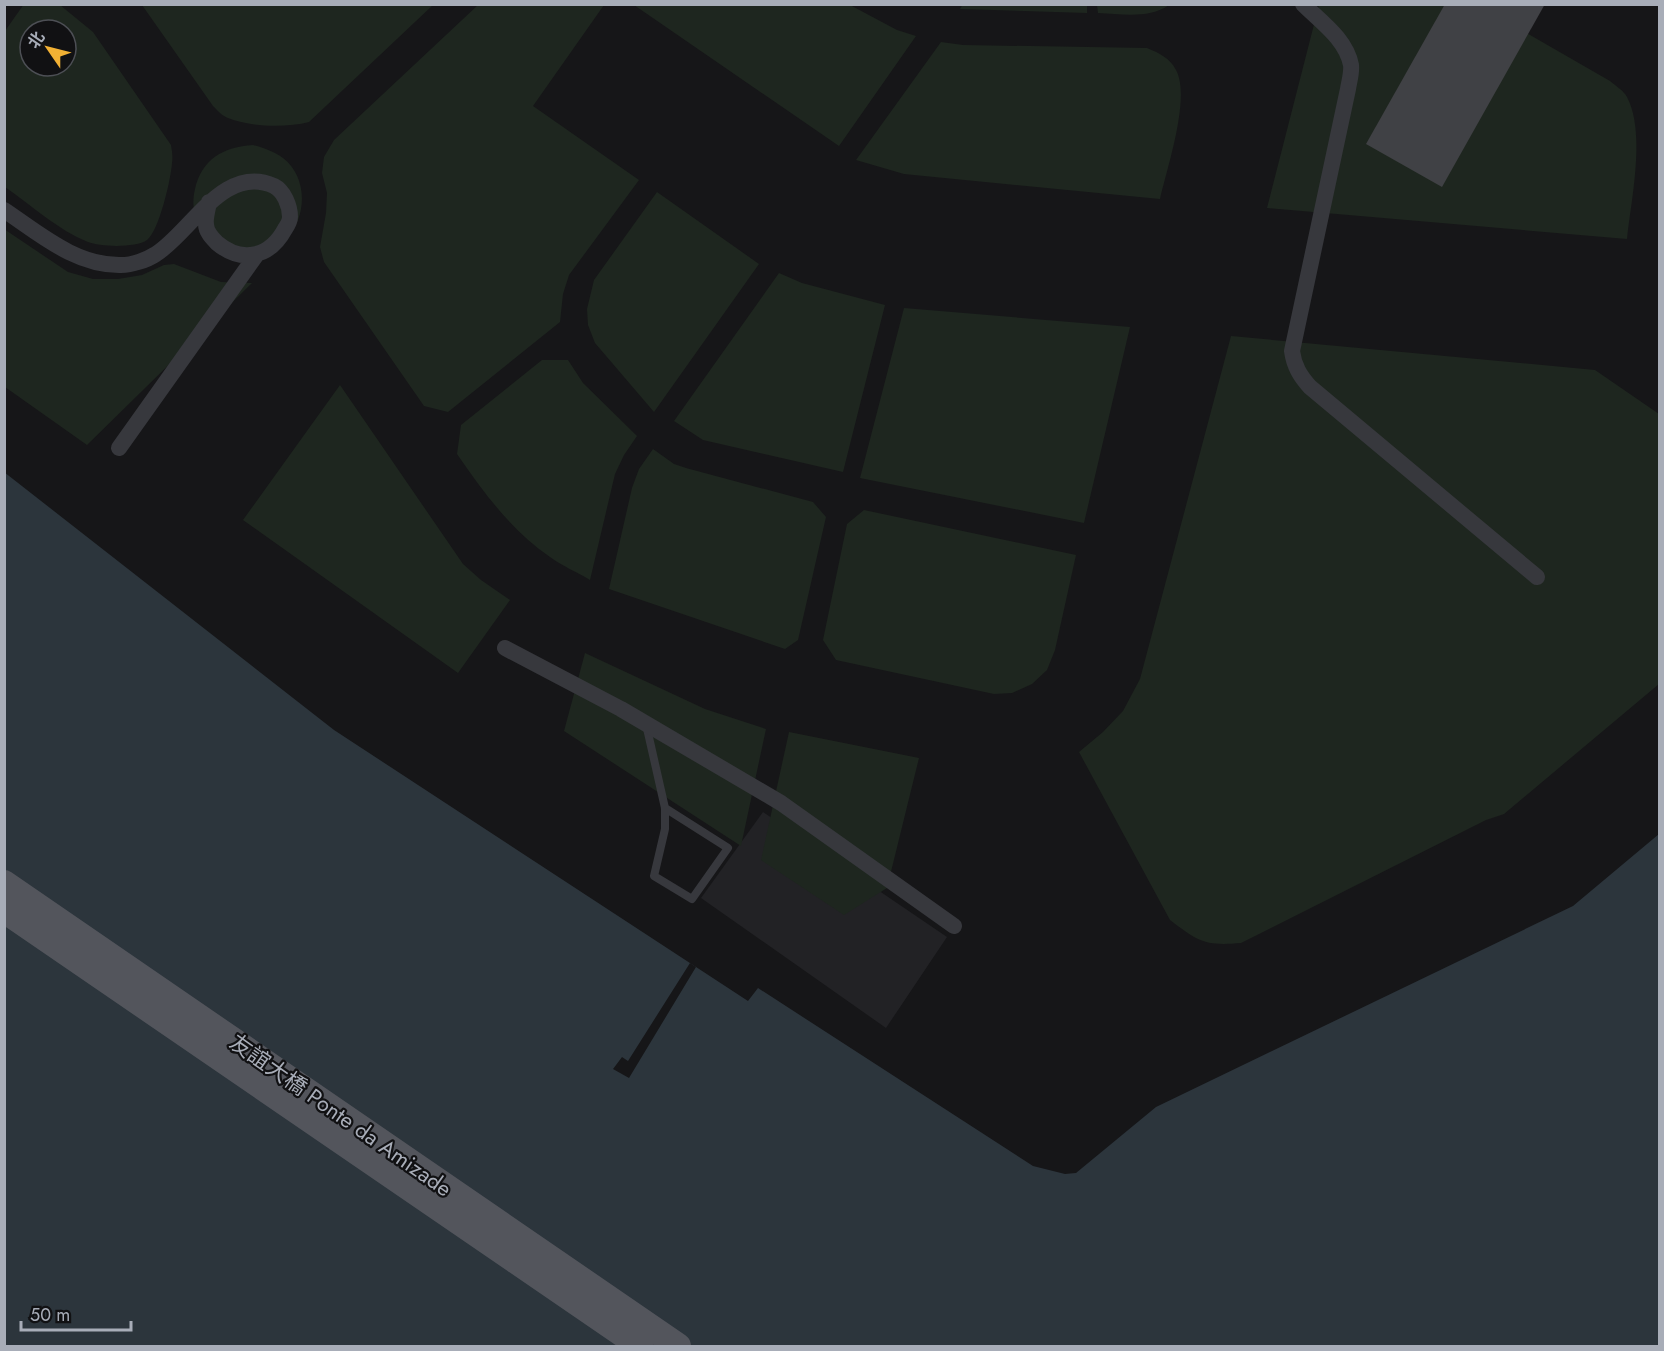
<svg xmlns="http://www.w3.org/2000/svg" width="1664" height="1351" viewBox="0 0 1664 1351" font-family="Jost,'Noto Sans SC',sans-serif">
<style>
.built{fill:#222225}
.green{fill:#1e261f;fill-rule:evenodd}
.water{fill:#2c353c}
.pier{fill:#161618}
.building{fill:#404145}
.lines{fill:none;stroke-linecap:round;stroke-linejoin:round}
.service{stroke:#37383d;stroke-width:8}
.minor{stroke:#37383d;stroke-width:16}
.primary{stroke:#53555c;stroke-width:26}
.labels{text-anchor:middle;stroke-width:4.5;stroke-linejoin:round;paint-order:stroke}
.street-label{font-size:22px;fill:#a8adb8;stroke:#111113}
</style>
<rect width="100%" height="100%" fill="#161618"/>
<!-- built -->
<path class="built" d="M763,812L947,937L886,1028L701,898Z"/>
<!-- green -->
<path class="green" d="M24,4L60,5L93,32L171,145C172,151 173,157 172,163C171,179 159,231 147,240C136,248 100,247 88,242C58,230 31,205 5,187V31ZM30,30H66V66H30Z
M963,4L1087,5V13L960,9Z
M142,5H433L309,122C286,128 250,127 228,118C222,116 217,110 213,106Z
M478,5H604L533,106L639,180L569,275L563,294L560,322L448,412L424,406L324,262L320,247L326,213L327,193L322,173L324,157L334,140Z
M634,5H850L897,30L916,36L839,146Z
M1097,5V4L1169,5C1149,19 1122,14 1098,13Z
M1319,5H1478L1610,81C1616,86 1624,91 1627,97C1646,133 1631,200 1627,239L1267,208Z
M941,42L963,45L1147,48C1159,53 1170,58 1176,70C1191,97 1167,168 1160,199L904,174L856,160Z
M253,145C264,148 273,151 283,158C307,176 308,216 287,237C280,245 245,250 234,253C222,242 206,230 197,217C192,210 193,197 195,189C202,159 223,147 253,145Z
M657,192L759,264L654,412L595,343L588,325L587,309L594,280Z
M4,229L68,272L93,279H118L142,275L164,265L174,264L221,282L252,283L87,445L5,387Z
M779,273L802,283L885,305L843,472L703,440L674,421Z
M904,308L1130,327L1084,523L860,478Z
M1231,336L1595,370L1659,414V684L1504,814L1486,820L1241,943C1205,946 1199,942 1170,920L1079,752L1103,732L1123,711L1140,679Z
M542,360H568L583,383L637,436L624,455L615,474L590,580C577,572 562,566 550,557C511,530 483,492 457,454L461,425Z
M340,385L463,564L481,580L510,600L458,673L243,520Z
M653,449L674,464L686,468L813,502L826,517L798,640L785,649L609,589L632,488L639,469Z
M864,510L1076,555L1055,650L1047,670L1032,684L1012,693L994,694L836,660L823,640L847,524Z
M585,653L705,709L766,729L741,846L564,731Z
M789,732L919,758L887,888L844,915L761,860Z"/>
<!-- water -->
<path class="water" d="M4,472L334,730L748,1001L758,988L1033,1166L1065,1174L1076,1173L1156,1107L1573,906L1659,834V1346H5Z"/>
<!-- pier -->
<path class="pier" d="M690,963L696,967L629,1078L613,1069L622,1057L628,1061Z"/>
<!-- building -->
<path class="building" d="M1445,4H1545L1442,187L1366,144Z"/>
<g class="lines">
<!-- service -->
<path class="service" d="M646,724L665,808V829L654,876L692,899L728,848L665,808"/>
<!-- minor -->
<path class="minor" d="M1303,4C1321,22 1346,39 1351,65C1352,73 1349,82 1348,89L1292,351C1294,366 1300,376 1310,387L1537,577
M4,210C40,234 76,266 121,265C132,265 147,260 156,254C191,232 224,163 274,186C284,191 290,206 290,217C290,221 287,226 285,229C270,257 242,264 217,243C212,238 206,232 206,224C205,218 208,209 209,202
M119,448L257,254
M505,648L621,709L781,803L954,926"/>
<!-- primary -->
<path class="primary" d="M4,883L678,1346
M4,910L640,1346"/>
</g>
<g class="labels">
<!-- street labels -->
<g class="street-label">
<text transform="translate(341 1115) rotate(35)" y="8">友誼大橋 Ponte da Amizade</text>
</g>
</g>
<!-- border -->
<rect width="1664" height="1351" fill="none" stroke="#a8adb8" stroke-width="12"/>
<!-- north arrow -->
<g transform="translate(48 48) rotate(305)"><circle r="28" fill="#111113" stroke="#4d4f55" stroke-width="1.5"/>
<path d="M0-4.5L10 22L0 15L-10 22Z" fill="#f2b134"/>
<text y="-9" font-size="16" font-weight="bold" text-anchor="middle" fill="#a8adb8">北</text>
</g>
<!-- scale -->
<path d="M21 1321v9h110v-9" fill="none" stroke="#a8adb8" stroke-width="3"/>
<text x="30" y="1321" font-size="18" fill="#a8adb8" stroke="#111113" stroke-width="4.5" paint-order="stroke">50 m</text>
</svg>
